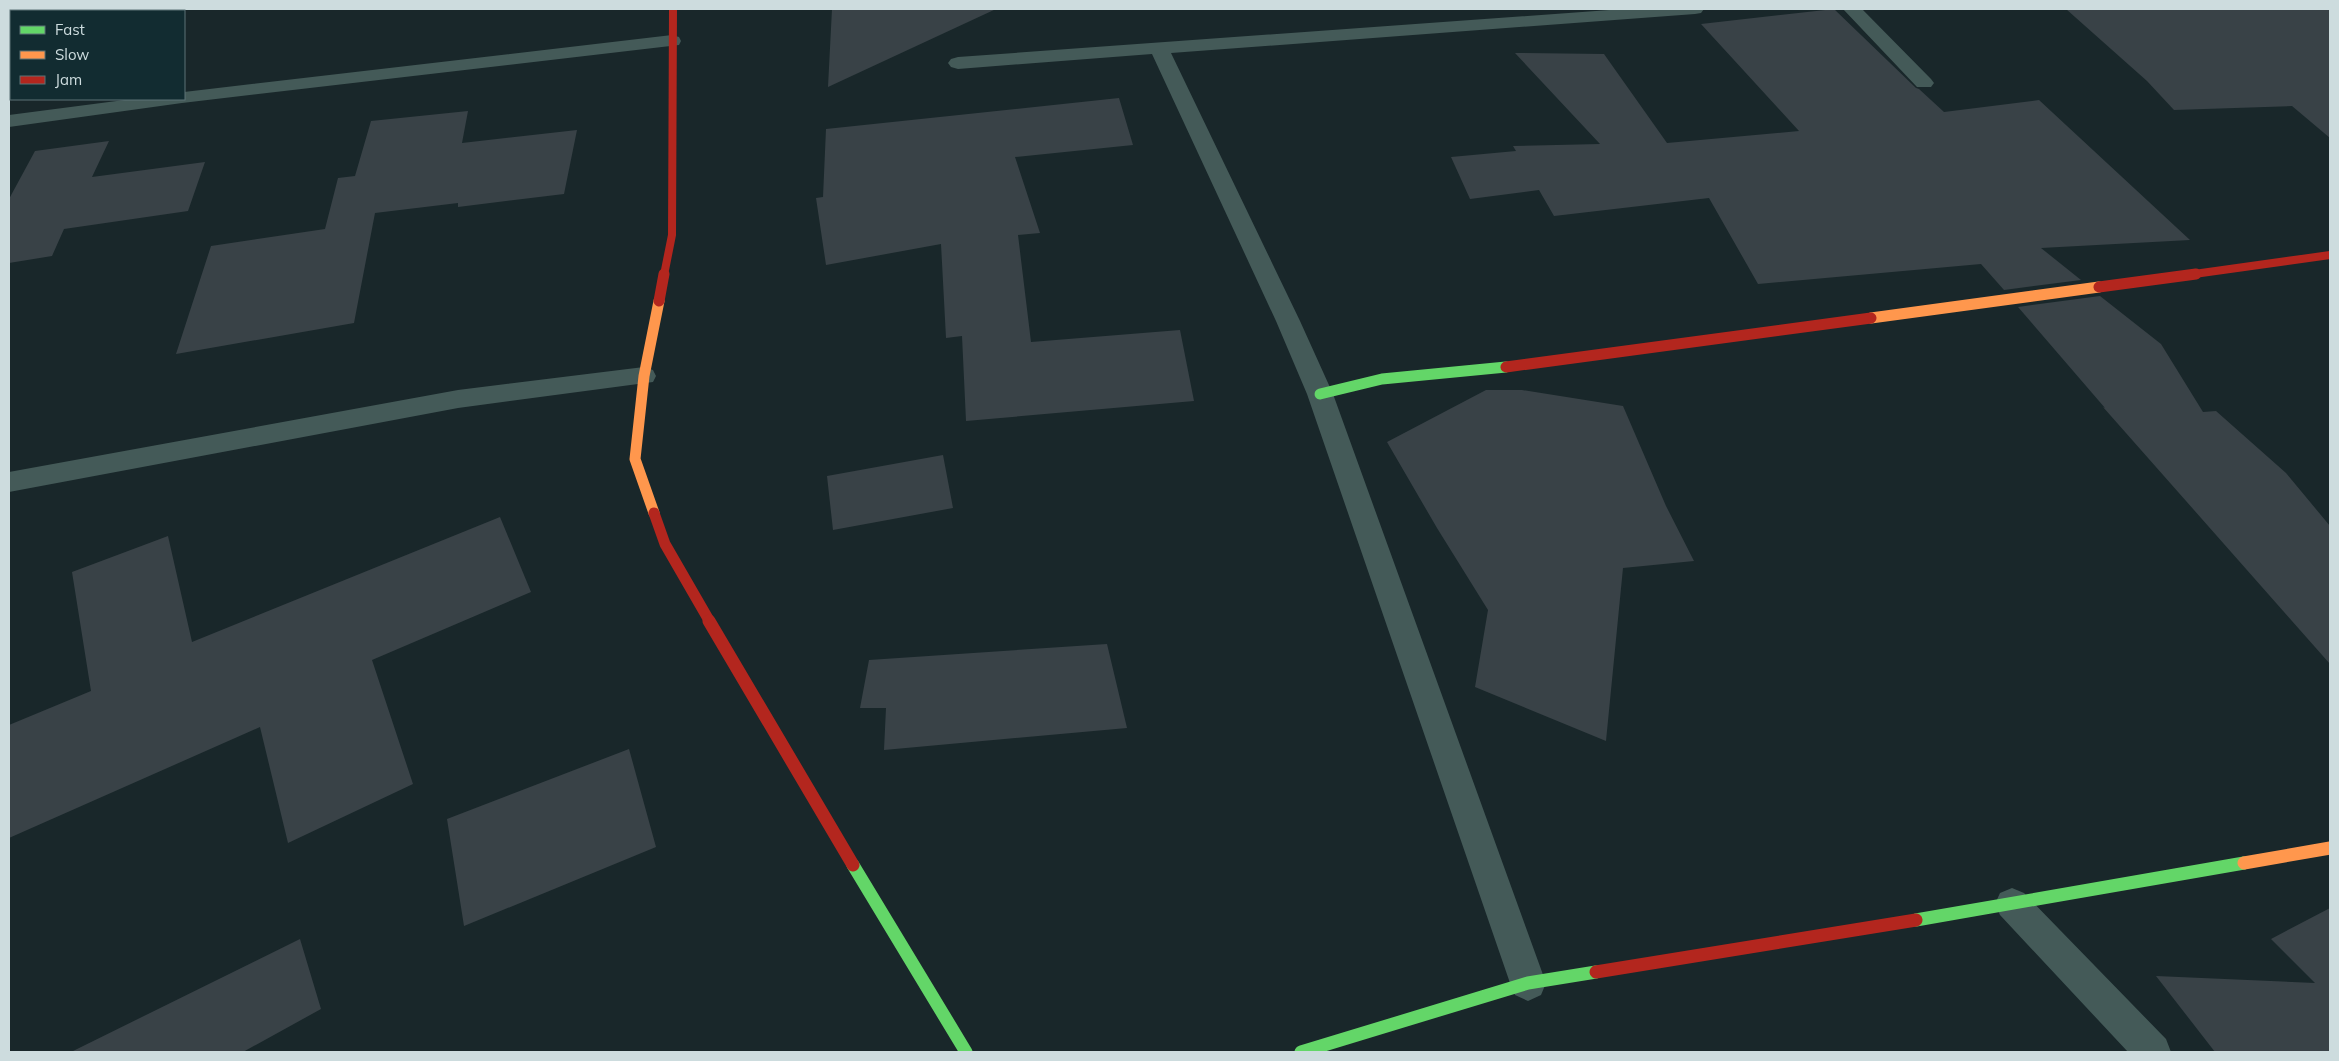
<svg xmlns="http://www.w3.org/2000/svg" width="2339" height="1061" viewBox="0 0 2339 1061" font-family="Mulish,sans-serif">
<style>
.building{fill:#394247}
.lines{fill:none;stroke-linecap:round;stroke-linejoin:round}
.street{fill:#445a58;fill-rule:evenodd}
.fast-far1{stroke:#63d668;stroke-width:11}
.fast{stroke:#63d668;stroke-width:13}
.slow-far1{stroke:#ff974d;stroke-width:11}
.slow{stroke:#ff974d;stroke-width:13}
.jam-far2{stroke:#b3261e;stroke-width:8}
.jam-far1{stroke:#b3261e;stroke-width:11}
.jam{stroke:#b3261e;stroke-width:13}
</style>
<rect width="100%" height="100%" fill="#19272a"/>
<!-- building -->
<path class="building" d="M832,9H996L828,87Z
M1834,9L1916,88L1919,89L1944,112L2039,100L2190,240L2041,248L2081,280L2004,290L1981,264L1758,284L1709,198L1554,216L1539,190L1470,199L1451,157L1516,151L1513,146L1600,144L1515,53L1604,54L1667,143L1799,131L1701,24Z
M2066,9H2330V138L2292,106L2174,110L2147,81Z
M1119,98L1133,145L1015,157L1040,233L1018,235L1031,342L1180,330L1194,401L966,421L962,336L946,338L941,244L826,265L816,198L823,197L826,129Z
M468,111L462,143L577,130L564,194L458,207V203L375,213L354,323L176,354L211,246L325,229L338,178L355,176L371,121Z
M109,141L92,177L205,162L188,211L64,229L52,256L9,263V199L35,151Z
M2100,296L2161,344L2203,412L2216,411L2286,473L2330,526V664L2103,407L2105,408L2018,307Z
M1486,390H1522L1623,406L1666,506L1694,561L1623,568L1606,741L1475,687L1488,610L1437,528L1387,442Z
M943,455L953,508L833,530L827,476Z
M500,517L531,592L372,660L413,784L288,843L260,727L9,838V725L91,691L72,572L168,536L192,642Z
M1107,644L1127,728L884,750L886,708H860L869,660Z
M629,749L656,847L464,926L447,819Z
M2330,908V1052H2215L2156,976L2315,983L2271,939Z
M300,939L321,1009L243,1052H71Z"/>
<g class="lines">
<!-- street -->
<path class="street" d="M1623,9H1704L1701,13L1695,14L1171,53L1300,321L1333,394L1546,983L1541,995L1528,1001L1515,995L1510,983L1307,394L1276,321L1152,54L958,69L951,67L948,63L951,59L958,57Z
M1843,9H1862L1931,79L1934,83L1931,87H1917Z
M672,35L679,37L681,41L679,45L182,103L9,127V115L132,99H184V92Z
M644,367L653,370L656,376L653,382L458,408L9,492V472L458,390Z
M2012,888L2024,893L2166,1039L2171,1052H2128L2000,915L1995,904L2000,893Z"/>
<!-- fast-far1 -->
<path class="fast-far1" d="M1320,394L1382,379L1506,367"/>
<!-- fast -->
<path class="fast" d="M853,865L966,1052
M1916,920L2244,863
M1301,1052L1528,983L1596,972"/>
<!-- slow-far1 -->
<path class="slow-far1" d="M1871,318L2099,287
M654,513L635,459L644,376L659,301"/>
<!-- slow -->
<path class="slow" d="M2244,863L2330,848"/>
<!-- jam-far2 -->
<path class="jam-far2" d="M664,275L672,235L673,9
M2187,275L2330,255"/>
<!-- jam-far1 -->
<path class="jam-far1" d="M2099,287L2196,274
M659,301L664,274
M1506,367L1871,318
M654,513L665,544L710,622"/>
<!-- jam -->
<path class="jam" d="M709,621L853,865
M1596,972L1916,920"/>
</g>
<!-- border -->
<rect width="2339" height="1061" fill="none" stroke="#cddcde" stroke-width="20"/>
<!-- legend -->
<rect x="10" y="10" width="175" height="90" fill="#122c31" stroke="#5d7276"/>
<rect x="20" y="26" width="25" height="8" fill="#63d668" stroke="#5d7276"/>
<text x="55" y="35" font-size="15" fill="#cddcde">Fast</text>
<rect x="20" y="51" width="25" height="8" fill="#ff974d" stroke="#5d7276"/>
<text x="55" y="60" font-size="15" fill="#cddcde">Slow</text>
<rect x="20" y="76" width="25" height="8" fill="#b3261e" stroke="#5d7276"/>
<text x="55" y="85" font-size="15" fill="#cddcde">Jam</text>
</svg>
